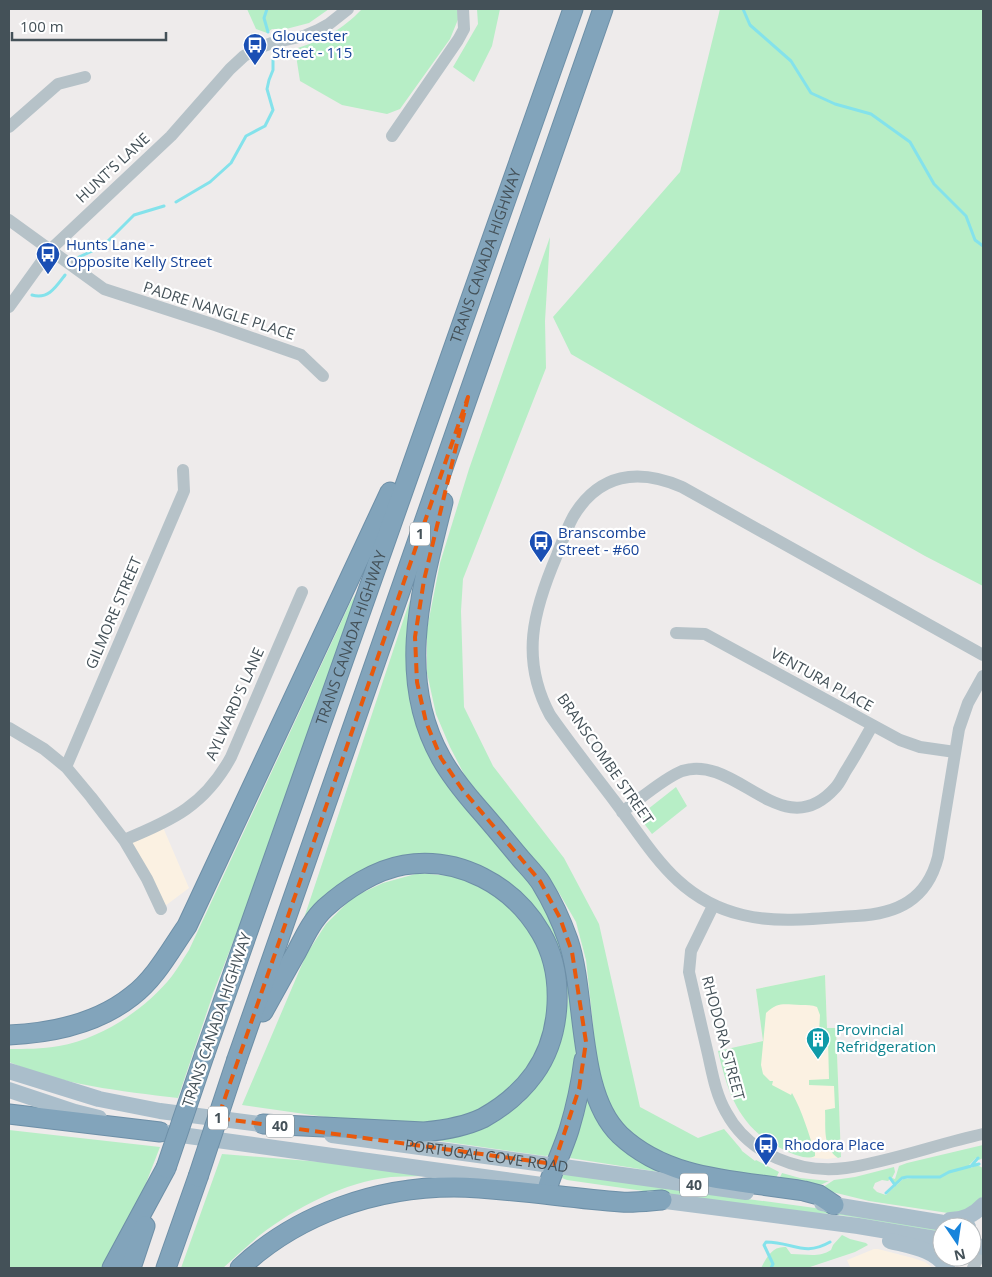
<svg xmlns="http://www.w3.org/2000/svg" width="992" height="1277" viewBox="0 0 992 1277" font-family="'Open Sans',sans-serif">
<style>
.commercial{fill:#fbf1e2}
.green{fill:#b7eec6;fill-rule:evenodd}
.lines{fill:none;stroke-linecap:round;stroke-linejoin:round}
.stream{stroke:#84e2eb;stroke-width:3}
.highway-casing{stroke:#6d8fa7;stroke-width:21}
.minor{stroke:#b6c2c8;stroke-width:12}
.major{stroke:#aabecb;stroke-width:16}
.highway{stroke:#82a4bb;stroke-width:19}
.highway-bridge-casing{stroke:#6d8fa7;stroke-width:21;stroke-linecap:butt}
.highway-bridge{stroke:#82a4bb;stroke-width:19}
.marked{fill:none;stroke:#e8590c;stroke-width:4;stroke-dasharray:10 6;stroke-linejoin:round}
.labels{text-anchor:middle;stroke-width:4.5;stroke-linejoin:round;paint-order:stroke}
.shield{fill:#fff;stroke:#7c858a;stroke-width:1}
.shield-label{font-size:14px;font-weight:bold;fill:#445158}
.transit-label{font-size:15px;fill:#164399;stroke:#fff;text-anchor:start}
.street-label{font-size:15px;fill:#445158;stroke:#fff}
.culture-label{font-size:15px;fill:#0d838f;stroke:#fff;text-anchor:start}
</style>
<rect width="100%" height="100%" fill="#eeebeb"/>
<!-- commercial -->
<path class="commercial" d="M162,825L189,888L161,909L124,840Z
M825,975L827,1028H836L841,1157L827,1159L804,1157L779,1148L757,1132L740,1113L747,1044L763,1041L756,989Z
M874,1249H878L913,1258L925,1262L933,1268H849L850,1267L847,1260Z"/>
<!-- green -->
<path class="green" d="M247,9H329L309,23L286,29H272L267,33L256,29Z
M362,9H457L459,17L450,39L400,109L387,114L342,105L300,81L295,49C323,40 342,30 362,9Z
M477,9H500L492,46L474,82L453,67L478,24Z
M720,9H983V586L925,556L695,426L571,354L553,317L680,172Z
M550,237L545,321L546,368L463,579L461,611L464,707L493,766L564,858L599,924L640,1107L698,1138L724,1129L741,1149L742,1151L755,1161L756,1160L779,1172L776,1178L672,1162L616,1123L596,1074L593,1025L586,960L576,922L558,891L465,776L450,747L436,714L427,673V629L440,563L469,469Z
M365,580L252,893L214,991L178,1098C120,1091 62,1085 9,1062V1049C25,1049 42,1049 59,1046C101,1039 146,1009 172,976C178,968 183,959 189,950L350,603Z
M410,600L408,639L417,712L518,864L557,919L578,1030L575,1062L566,1117L551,1155L545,1156L440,1141L437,1138L449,1137L485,1128L523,1102L550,1068L563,1034L568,999L564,966L552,931L523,894L491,873L375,870L298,936Z
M676,787L687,806L652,834L643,822V813Z
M419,873L450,876L479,884L506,901L527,923L547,966L552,1019L532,1067L497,1105L435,1125L375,1124L242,1105L306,955L326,924L353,897L383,883Z
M825,975L827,1028H836L841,1157L838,1158C822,1147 826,1127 825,1110L835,1108L834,1086L809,1085V1080L829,1079L828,1040H824V1032H819L820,1015L817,1007C812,1005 807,1005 801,1005C785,1005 779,1001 766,1013L761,1065L763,1074L770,1081H773L772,1085L791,1095L792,1093C803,1113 808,1132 815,1153V1156C807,1160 796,1155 788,1152C741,1131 729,1098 718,1051L763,1041L756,989Z
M586,1080L638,1160L659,1172L570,1158Z
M9,1130L160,1147L143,1191L109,1268H9Z
M983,1145V1158L979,1160L976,1158L969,1165L971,1168L977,1165L983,1168V1196L967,1210L948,1213L869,1201L820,1189L834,1180L855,1177L894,1167L895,1172L892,1178L895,1179L899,1166L907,1163ZM910,1176H913V1178L903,1179L886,1195L877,1192L873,1188L875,1183L882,1180L888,1181L891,1178L895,1184L902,1177Z
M222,1154L334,1163L441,1176C424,1176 407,1176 391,1177C345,1182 296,1207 260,1235C247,1246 235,1257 223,1268H181Z
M782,1173L800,1178L829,1181L816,1187L779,1179Z
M563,1174L837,1211L942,1229V1232L834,1214L790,1212L567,1180L562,1178Z
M842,1235L850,1239L866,1243L868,1245L855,1252L807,1268H761C767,1257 772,1246 786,1247L791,1254C806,1254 819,1258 831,1250L833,1245Z"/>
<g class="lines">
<!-- stream -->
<path class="stream" d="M267,9L264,18L268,32
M743,9L750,25L791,61L811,93L835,104L871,114L910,142L934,184L966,216L975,240L983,246
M176,202L210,182L231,163L246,136L265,126L273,110L267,89L269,80L273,70V58
M79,257L103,246L134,215L164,206
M32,295C48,300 56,287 65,275
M972,1165L978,1158
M890,1178L895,1185
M886,1193L902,1178L907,1177H940L949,1172L979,1164
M771,1268L773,1264L764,1245L766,1242C793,1242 804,1257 830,1242"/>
<!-- highway casing -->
<g class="highway-casing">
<g id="highway">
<path d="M443,502C422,587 395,676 441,758C451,776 465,793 478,808C493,825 507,842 521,859C528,867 536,875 541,883C552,901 561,920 568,940C587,995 576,1093 620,1135C670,1182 740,1180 804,1191L819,1195L834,1205"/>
<path d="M263,1012C274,992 285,972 296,953C304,938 312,920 325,908C346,889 375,870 404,865C459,856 513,885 541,933C565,974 562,1035 534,1074C521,1092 503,1107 483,1118C464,1127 445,1130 424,1132L263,1124"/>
<path d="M9,1035C52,1033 97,1024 132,996C155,979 171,949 187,926L390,492"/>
<path id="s2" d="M205,1053L573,9"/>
<path d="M237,1059L603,9"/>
<path d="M9,1114L160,1132"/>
<path d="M548,1186C554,1167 563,1149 569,1130C576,1107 581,1084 584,1060"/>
<path d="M112,1268L166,1168"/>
<path d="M131,1268L145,1226"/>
<path d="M166,1268L198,1177"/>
<path d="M240,1268C297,1214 377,1187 454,1187C510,1188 565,1198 621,1202C634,1203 649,1201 662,1200"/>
</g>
</g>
<!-- minor -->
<path class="minor" d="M9,127L58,84L85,77
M392,136L458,40L464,29L463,9
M9,220L104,289L215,325L301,355L323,376
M9,307L50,250L171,136L230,69L244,56L258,48L272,43L304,36L318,30L329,24L348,9
M676,633L705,634L900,740L920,747L955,752
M983,655L682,487C638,468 599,473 573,517C567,528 562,542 557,555C533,611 520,659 550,715C571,745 594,774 616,803C653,852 678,900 743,915C779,924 819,918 856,916C897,914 927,900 938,857L959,729L968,703L983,676
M9,728L44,749L66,767L91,797L124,840L147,879L161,909
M66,767L184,491L183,470
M622,812C639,800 664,778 682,771C737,753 782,847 835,788C840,783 843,775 847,769C856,755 864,740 872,726
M124,840C173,820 205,805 231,757L302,592
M713,906L691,951L689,972C695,999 701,1024 707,1050C712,1071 715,1093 726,1112C749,1155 800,1174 846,1168C893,1161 937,1144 983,1134
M973,1268L983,1248"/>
<!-- major -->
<g class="major">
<path d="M9,1071L99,1099L160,1111L275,1126"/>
<path d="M9,1090L75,1112L99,1118"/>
<path d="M167,1133L549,1186"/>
<path id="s1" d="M332,1135L746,1192"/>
<path d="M650,1199L858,1226L942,1240"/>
<path d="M822,1203L968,1227"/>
<path d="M950,1220C963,1220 974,1215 983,1205"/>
<path d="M890,1241C910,1246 935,1249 947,1268"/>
<path d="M972,1245L983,1247"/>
</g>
<!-- highway -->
<use href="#highway" class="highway"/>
<!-- highway-bridge casing -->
<g class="highway-bridge-casing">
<path id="highway-bridge" d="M166,1168L205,1053
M198,1177L237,1059"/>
</g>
<!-- highway-bridge -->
<use href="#highway-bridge" class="highway-bridge"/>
</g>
<!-- marked area -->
<path class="marked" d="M468,397L424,580L415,637L417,682L426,722L441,758L462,789L540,881L560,918L572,952L586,1042L579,1089L554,1164L218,1118Z"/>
<!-- icons -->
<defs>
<g id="bus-pin" transform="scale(1.25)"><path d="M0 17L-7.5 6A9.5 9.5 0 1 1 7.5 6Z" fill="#1a4fb4" stroke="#fff"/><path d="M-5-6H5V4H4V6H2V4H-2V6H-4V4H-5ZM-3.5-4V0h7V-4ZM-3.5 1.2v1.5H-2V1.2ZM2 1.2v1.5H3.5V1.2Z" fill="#fff"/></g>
<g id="building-pin" transform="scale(1.25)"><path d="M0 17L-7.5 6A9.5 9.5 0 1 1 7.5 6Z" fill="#0f9aa8" stroke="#fff"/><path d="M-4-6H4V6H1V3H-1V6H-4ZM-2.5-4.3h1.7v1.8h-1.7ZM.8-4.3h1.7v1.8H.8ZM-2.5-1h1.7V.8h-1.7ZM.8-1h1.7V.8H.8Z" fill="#fff"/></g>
</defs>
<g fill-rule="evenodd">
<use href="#bus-pin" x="255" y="45"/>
<use href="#bus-pin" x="48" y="254"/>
<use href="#bus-pin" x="541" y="542"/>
<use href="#building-pin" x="818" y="1039"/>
<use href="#bus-pin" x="766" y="1145"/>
</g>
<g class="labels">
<!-- shield labels -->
<g class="shield">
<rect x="410" y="522.5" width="20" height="23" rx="4"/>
<rect x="208" y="1106.5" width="20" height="23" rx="4"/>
<rect x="266" y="1114.5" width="28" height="23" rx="4"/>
<rect x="680" y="1173.5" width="28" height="23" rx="4"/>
</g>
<g class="shield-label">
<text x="420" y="539">1</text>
<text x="218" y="1123">1</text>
<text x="280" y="1131">40</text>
<text x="694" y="1190">40</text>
</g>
<!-- transit labels -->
<g class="transit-label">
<text x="272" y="41">Gloucester<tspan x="272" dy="17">Street - 115</tspan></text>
<text x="66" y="250">Hunts Lane -<tspan x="66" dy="17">Opposite Kelly Street</tspan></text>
<text x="558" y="538">Branscombe<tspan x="558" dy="17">Street - #60</tspan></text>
<text x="784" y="1150">Rhodora Place</text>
</g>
<!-- street labels -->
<g class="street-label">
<text transform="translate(113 168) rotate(-43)" y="5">HUNT'S LANE</text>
<text dy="5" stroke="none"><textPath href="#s2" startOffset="845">TRANS CANADA HIGHWAY</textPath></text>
<text transform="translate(219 311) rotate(18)" y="5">PADRE NANGLE PLACE</text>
<text transform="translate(114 613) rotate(-67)" y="5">GILMORE STREET</text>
<text dy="5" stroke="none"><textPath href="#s2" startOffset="440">TRANS CANADA HIGHWAY</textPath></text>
<text transform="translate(822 680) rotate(29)" y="5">VENTURA PLACE</text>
<text transform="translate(235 704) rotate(-66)" y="5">AYLWARD'S LANE</text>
<text transform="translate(605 759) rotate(55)" y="5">BRANSCOMBE STREET</text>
<text transform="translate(217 1020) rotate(-71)" y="5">TRANS CANADA HIGHWAY</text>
<text transform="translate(723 1038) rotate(75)" y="5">RHODORA STREET</text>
<text dy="5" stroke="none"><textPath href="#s1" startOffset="156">PORTUGAL COVE ROAD</textPath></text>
</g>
<!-- culture labels -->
<g class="culture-label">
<text x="836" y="1035">Provincial<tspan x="836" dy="17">Refridgeration</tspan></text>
</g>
</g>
<!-- border -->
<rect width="992" height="1277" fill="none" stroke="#445158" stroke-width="20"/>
<!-- north arrow -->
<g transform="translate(957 1242) rotate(167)"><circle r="24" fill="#ffffff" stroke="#b4b9bc"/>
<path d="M0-4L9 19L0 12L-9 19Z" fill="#1884db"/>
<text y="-8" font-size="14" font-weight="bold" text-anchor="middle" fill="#445158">N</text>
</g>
<!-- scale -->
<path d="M12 32v8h154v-8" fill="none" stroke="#445158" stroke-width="2.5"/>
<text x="20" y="32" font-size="15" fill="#445158" stroke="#ffffff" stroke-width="4" paint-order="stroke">100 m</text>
</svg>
